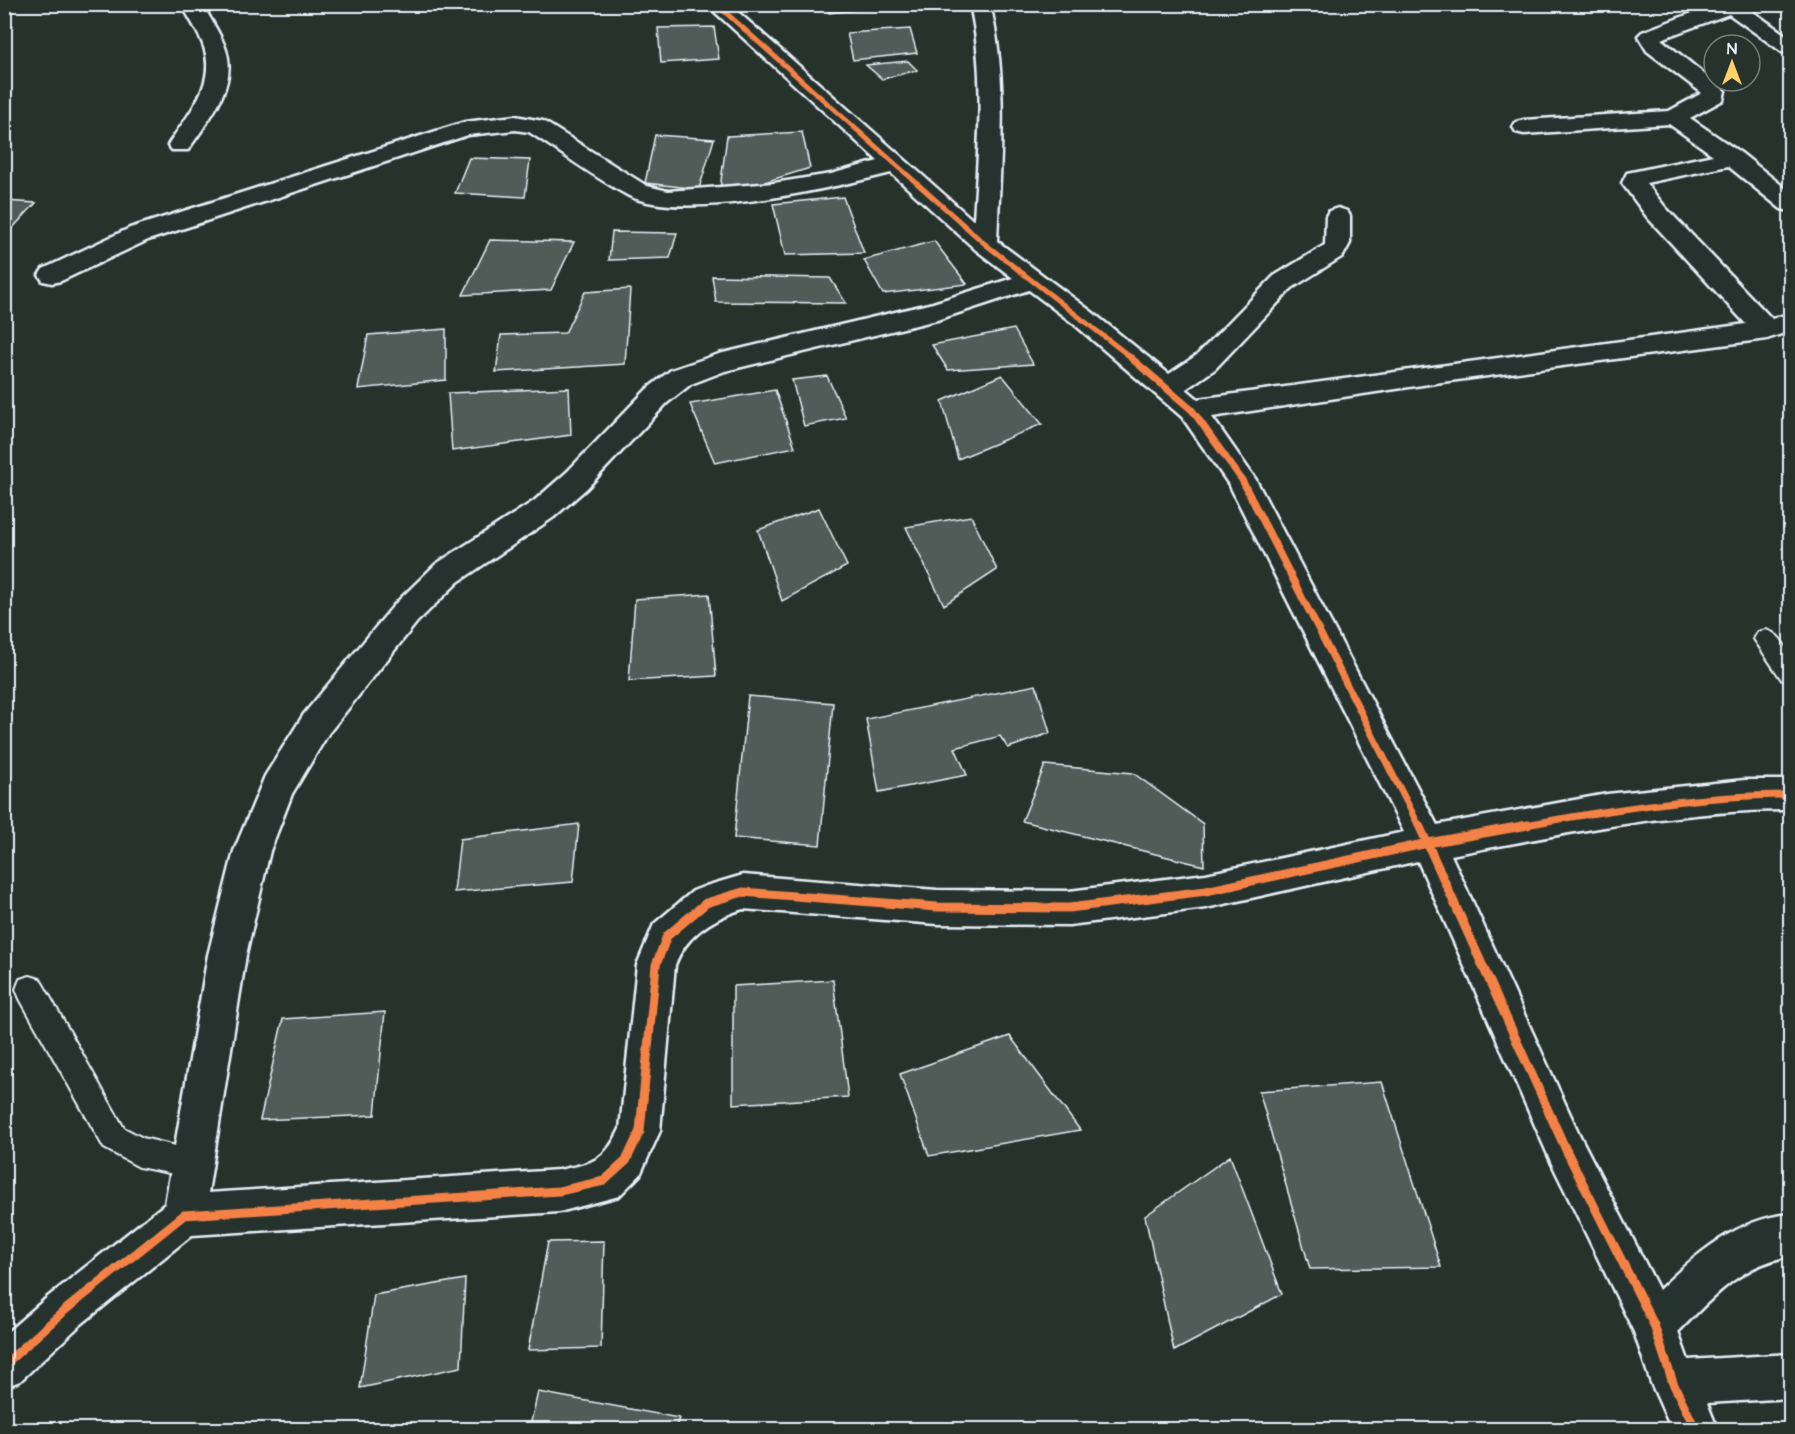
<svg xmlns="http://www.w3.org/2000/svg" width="1795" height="1434" viewBox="0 0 1795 1434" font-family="'Architects Daughter',sans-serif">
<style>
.building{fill:#505c59;stroke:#e8f1f8;stroke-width:1.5}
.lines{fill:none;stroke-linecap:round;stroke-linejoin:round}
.lane-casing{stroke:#e8f1f8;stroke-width:4}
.street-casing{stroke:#e8f1f8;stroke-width:5}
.lane{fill:#26332d;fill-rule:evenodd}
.street{fill:#26332d;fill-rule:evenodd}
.cycleway-far2-casing{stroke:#26332d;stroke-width:8}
.cycleway-far1-casing{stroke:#26332d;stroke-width:10}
.cycleway-casing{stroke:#26332d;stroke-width:13}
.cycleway-far2{stroke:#f48246;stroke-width:5}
.cycleway-far1{stroke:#f48246;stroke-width:7}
.cycleway{stroke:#f48246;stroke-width:9}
</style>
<rect width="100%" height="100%" fill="#26332d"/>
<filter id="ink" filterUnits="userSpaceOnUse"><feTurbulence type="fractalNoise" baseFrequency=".0167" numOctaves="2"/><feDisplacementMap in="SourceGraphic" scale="12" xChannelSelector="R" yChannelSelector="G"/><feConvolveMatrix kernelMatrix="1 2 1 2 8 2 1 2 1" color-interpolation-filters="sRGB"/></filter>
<g filter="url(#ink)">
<!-- building -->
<path class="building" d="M829,4H900V5L829,13Z
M714,27L719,59L661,63L658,28Z
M910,29L917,53L853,60L847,33Z
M908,61L917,70L882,79L866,65Z
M802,132L810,168L719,196L727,136Z
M655,135L714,139L699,189L645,183Z
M469,158L530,160L525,197L455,193Z
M843,197L864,253L785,255L773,204Z
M4,201L36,203L4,237Z
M612,232L677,233L670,258L609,260Z
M490,240L574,242L551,290L463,295Z
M934,241L967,284L883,294L864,260Z
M712,276L830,278L846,303L716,302Z
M630,289L625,364L496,372L501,335L565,333L585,292Z
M446,329V380L358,389L368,335Z
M1014,329L1033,364L948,370L932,345Z
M1002,375L1042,424L958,459L942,401Z
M827,376L846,418L804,426L792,380Z
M569,388L571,435L452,451L448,393Z
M775,390L795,447L715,463L690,404Z
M819,508L847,566L782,601L758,530Z
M971,516L997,570L944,605L906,527Z
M709,594L716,676L629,681L635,599Z
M1036,685L1050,733L1008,748L1000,736L955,748L967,775L879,792L866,719Z
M748,696L833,703L820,845L734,838Z
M1045,765L1133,773L1203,824L1204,866L1022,821Z
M579,824L573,882L454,892L460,839Z
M833,980L848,1097L733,1104V986Z
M385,1012L375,1115L260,1120L283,1019Z
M1010,1036L1080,1130L929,1156L900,1074Z
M1382,1082L1441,1267L1310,1269L1259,1091Z
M1230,1156L1282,1294L1174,1351L1145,1216Z
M604,1241L601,1348L528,1350L548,1242Z
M465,1279L461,1367L360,1388L374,1295Z
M538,1392L679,1418L675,1430H529Z"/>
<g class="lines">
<!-- lane casing -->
<g class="lane-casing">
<path id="lane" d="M1766,630C1789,637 1790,662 1790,683L1782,680L1754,639L1758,632Z
M30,976L40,979L124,1128L143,1138L204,1153L209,1163L204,1173L194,1178L139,1167L104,1148L20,999L16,989L20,979Z"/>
</g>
<!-- street casing -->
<g class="street-casing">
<path id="street" d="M182,4H203C210,20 221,34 226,50C238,86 207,122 188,150H172L168,145C187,116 217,84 204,47C199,32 189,19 182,4Z
M706,4H729L974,221C978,148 986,76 970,4H990C1009,82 1000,162 997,241L1092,312L1169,374L1197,355L1274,276L1325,245L1326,216L1329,211L1338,208L1347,211L1350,216V243L1343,256L1292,288L1215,369L1186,389L1198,399L1746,324L1647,217L1622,183L1627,173L1713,155L1669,124L1524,134L1516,132L1513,127L1516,122L1524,120L1669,111L1702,93L1647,51L1638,36L1642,32L1716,4H1742L1790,38V53L1782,52L1729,14L1661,39L1725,91L1723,100L1690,118L1741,153L1790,192V211L1781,209L1728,166L1646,183L1665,207L1772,319L1790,313V331L1767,339L1442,382L1212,417L1256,480L1437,825L1607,794L1745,780H1790V810C1676,810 1563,834 1451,855L1580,1136L1659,1290C1696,1254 1737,1219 1790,1214V1256C1740,1265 1713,1297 1678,1332L1688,1360L1790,1354V1398L1707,1403L1718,1430H1672L1651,1383L1634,1332L1552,1164L1418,861L1206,908L1069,925L937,924L743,909C713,918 686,935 675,965L660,1131L640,1175L619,1196L559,1212L192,1235L79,1326L20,1381L4,1387V1335L49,1296L165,1204L208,955L234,851L265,776L304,714L395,604L436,564L534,501L567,472L647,389L671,370L719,354L933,303L1013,278L976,250L891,173C832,188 683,222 629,196C595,178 562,153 529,132L515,130L468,135L148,240L61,281L52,283L43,281L39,275L43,269L130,228L465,122L515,116L543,121L647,186L668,191L774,183L831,174L878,161ZM1029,290L1074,324L1182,417L1230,486L1404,832L1206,874L1069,891L937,890L743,875L706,886L693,891L654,924L637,965L620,1129C604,1162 593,1163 559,1170L208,1193L246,955L270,851L292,794L328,734L417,622L458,582L554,517L587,488L667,403L691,384L725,371L937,320Z"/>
</g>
<!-- lane -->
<use href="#lane" class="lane"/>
<!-- street -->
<use href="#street" class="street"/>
<!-- cycleway-far2 casing -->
<g class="cycleway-far2-casing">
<path id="cycleway-far2" d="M716,4L985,244L1133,359"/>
</g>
<!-- cycleway-far1 casing -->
<g class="cycleway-far1-casing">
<path id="cycleway-far1" d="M1131,358L1192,410L1242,480L1419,826
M1520,826C1609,810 1699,795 1790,795"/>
</g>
<!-- cycleway casing -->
<g class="cycleway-casing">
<path id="cycleway" d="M1419,825L1566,1150L1654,1325L1673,1383L1696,1430
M4,1365L64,1311L184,1215L559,1191L604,1181L626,1161L640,1131L656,965L667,936L706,903L743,892L937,907L1069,908L1206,891L1428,843L1528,825"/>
</g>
<!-- cycleway-far2 -->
<use href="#cycleway-far2" class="cycleway-far2"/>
<!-- cycleway-far1 -->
<use href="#cycleway-far1" class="cycleway-far1"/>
<!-- cycleway -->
<use href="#cycleway" class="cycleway"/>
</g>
</g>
<!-- margin -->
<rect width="1795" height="1434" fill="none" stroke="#26332d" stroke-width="24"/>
<rect x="12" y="12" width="1771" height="1410" fill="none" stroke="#e8f1f8" stroke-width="2" filter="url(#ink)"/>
<!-- north arrow -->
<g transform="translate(1732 63)"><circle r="28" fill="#26332d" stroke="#747f7e" stroke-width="1.5"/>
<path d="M0-4.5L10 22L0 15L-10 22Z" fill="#ffd166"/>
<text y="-9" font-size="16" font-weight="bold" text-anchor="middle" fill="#e8f1f8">N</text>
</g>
</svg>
